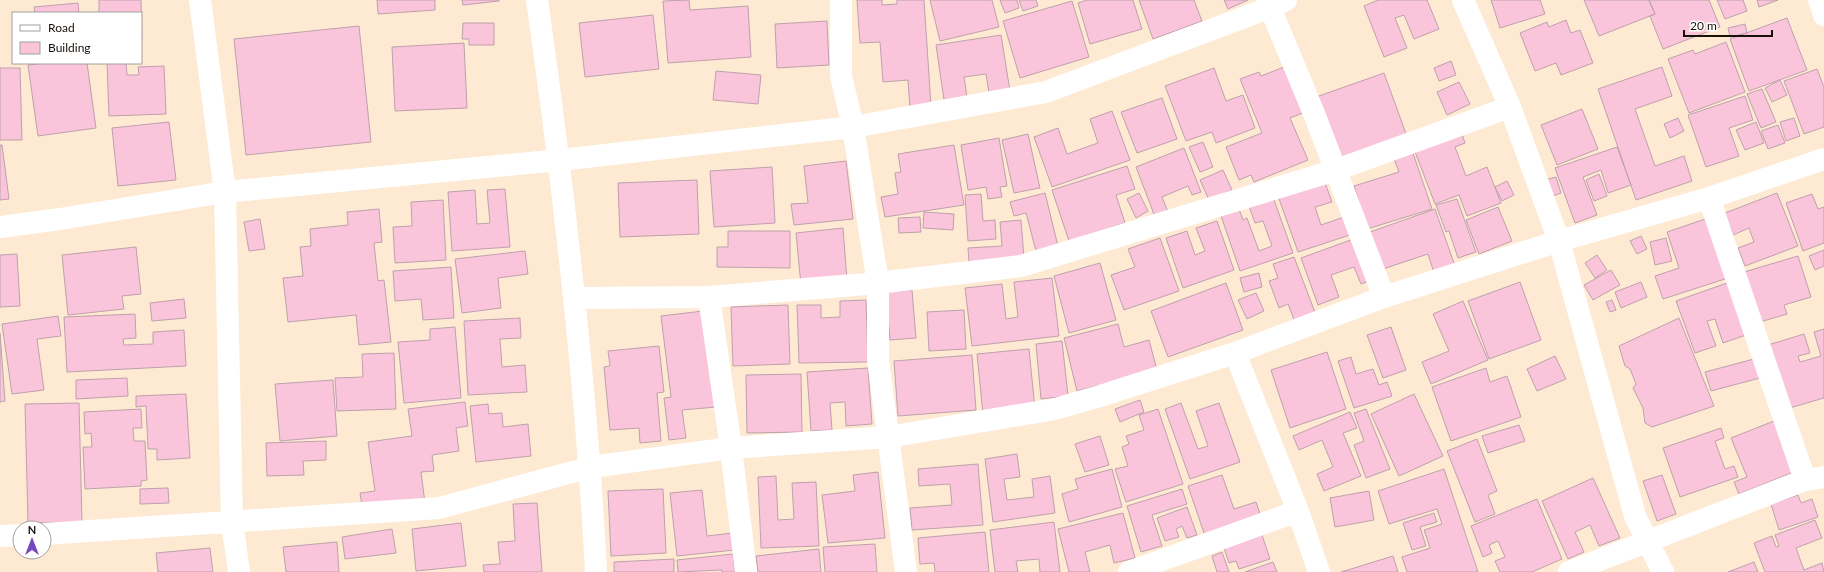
<svg xmlns="http://www.w3.org/2000/svg" width="1824" height="572" viewBox="0 0 1824 572" font-family="Lato,sans-serif">
<style>
.building{fill:#fac4da;stroke:#bea1ac}
.lines{fill:none;stroke-linecap:round;stroke-linejoin:round}
.minor{stroke:#fff;stroke-width:22}
.tertiary{stroke:#fff;stroke-width:22}
</style>
<rect width="100%" height="100%" fill="#feead3"/>
<!-- building -->
<path class="building" d="M99,0H141L142,39H141V13H99Z
M377,0H435V10L378,14Z
M462,0H499V1L463,5Z
M689,0L690,10L748,6L751,57L668,63L663,1Z
M857,0H882V5L897,4V0H924L931,106L910,108L908,80L883,82L880,42L860,43Z
M930,0H992L999,27L940,41Z
M1000,0H1017L1019,8L1005,13Z
M1019,0H1036L1038,6L1023,11Z
M1087,0H1133L1142,29L1090,44L1078,3Z
M1139,0H1194L1202,21L1153,39Z
M1224,0H1248L1228,9Z
M1378,0H1427L1439,29L1414,39L1404,15L1395,18L1407,48L1384,57L1364,6Z
M1491,0H1540L1545,14L1500,28Z
M1584,0H1649L1655,14L1599,36Z
M1649,0H1709L1720,27L1663,49L1650,16L1655,14Z
M1717,0H1743L1747,11L1725,19Z
M1757,0H1778L1759,7Z
M1072,1L1089,57L1020,78L1003,21Z
M78,3L79,13H35L34,7Z
M653,15L659,69L585,77L579,23Z
M1787,18L1807,70L1749,91L1730,39Z
M1566,20L1571,33L1580,30L1593,63L1561,75L1556,63L1535,71L1520,33L1547,22L1549,27Z
M827,21L829,65L777,68L775,24Z
M463,23H494V45H469V39H462Z
M1745,24L1747,33L1730,37L1728,28Z
M359,26L371,142L246,155L234,39Z
M1001,35L1010,91L989,93L986,74L964,77L967,97L944,100L936,45Z
M1726,42L1745,92L1689,113L1668,59L1693,50L1695,54Z
M464,43L467,108L395,111L392,47Z
M1451,61L1456,75L1439,81L1434,68Z
M45,63H87L96,128L38,136L28,65Z
M107,63H126L127,75H139L138,67L164,66L166,114L109,116Z
M1289,65L1308,111L1290,118L1308,160L1254,182L1251,175L1239,180L1226,147L1262,133L1240,79L1259,72L1261,76Z
M1662,67L1672,96L1635,109L1655,166L1684,156L1692,181L1636,200L1598,89Z
M0,68H20L22,140H0Z
M1214,68L1226,101L1243,95L1255,128L1216,143L1212,132L1186,141L1165,86Z
M1817,69L1824,87V127L1804,134L1784,81Z
M716,71L761,75L758,104L713,100Z
M1384,73L1409,142L1341,166L1316,97Z
M1780,80L1787,95L1772,102L1765,88Z
M1459,82L1470,104L1447,115L1437,92Z
M1762,89L1776,122L1761,128L1747,94Z
M1745,96L1753,120L1729,128L1739,156L1706,167L1688,115Z
M1162,98L1177,139L1137,153L1121,112Z
M1582,109L1598,149L1557,165L1541,125Z
M1112,111L1130,160L1052,187L1034,137L1058,128L1067,154L1098,143L1090,119Z
M1678,118L1684,131L1670,138L1664,124Z
M1794,118L1800,136L1786,141L1780,122Z
M169,122L176,180L118,186L112,128Z
M1756,122L1764,143L1745,150L1736,130Z
M1778,125L1785,143L1768,149L1761,131Z
M1461,131L1465,143L1455,147L1466,176L1487,167L1501,203L1467,216L1459,195L1435,204L1414,149Z
M1028,134L1040,188L1014,193L1002,140Z
M999,138L1007,186L1000,187L1002,197L988,199L986,187L968,190L961,145Z
M1203,142L1213,167L1200,172L1189,147Z
M0,145H2L9,199L0,200Z
M954,145L964,205L885,217L881,197L898,194L895,173L901,172L898,154Z
M1617,147L1631,185L1608,193L1601,170L1583,177L1597,215L1575,223L1555,168Z
M1184,148L1201,192L1192,195L1188,186L1162,197L1168,212L1155,217L1136,167Z
M1412,150L1432,209L1367,229L1354,186L1399,172L1393,156Z
M846,161L853,219L794,225L791,204L808,203L804,166Z
M1127,166L1135,189L1116,195L1125,223L1069,241L1052,190Z
M772,167L775,223L714,227L710,171Z
M1223,170L1232,190L1209,200L1200,180Z
M1599,174L1607,196L1594,201L1586,180Z
M1556,177L1561,193L1550,197L1545,180Z
M697,180L699,234L620,237L618,183Z
M1324,180L1332,202L1315,207L1321,225L1347,216L1353,234L1298,252L1278,196Z
M1507,181L1514,195L1502,201L1495,187Z
M505,189L510,247L452,251L448,192L475,190L477,224L490,223L487,190Z
M1045,193L1058,246L1036,251L1026,213L1014,216L1010,202Z
M1139,193L1148,211L1136,218L1127,199Z
M1777,193L1798,246L1745,266L1738,248L1754,242L1749,228L1733,235L1725,213Z
M981,194L983,221L995,220L996,239L968,241L965,195Z
M1812,194L1818,209L1824,207V243L1803,251L1786,203Z
M1273,197L1293,253L1240,271L1221,216L1239,209L1243,220L1247,218L1259,251L1272,246L1263,221L1255,223L1249,206Z
M1457,199L1476,252L1458,258L1449,231L1446,232L1436,205Z
M443,200L446,260L395,263L393,227L412,226L411,202Z
M1498,207L1512,241L1479,254L1466,220Z
M379,209L382,242L374,243L378,281L384,280L391,342L359,345L356,315L288,322L283,278L303,276L300,247L311,246L310,229L348,225L347,212Z
M1435,209L1455,266L1434,273L1428,254L1383,269L1370,232Z
M924,212L954,214L953,230L923,228Z
M920,217L921,232L899,233L898,218Z
M1711,217L1731,277L1663,299L1655,276L1679,268L1667,232Z
M260,219L265,249L249,251L244,222Z
M1021,220L1024,258L969,262L968,248L1002,246L1000,222Z
M1217,221L1234,270L1183,288L1166,238L1187,231L1195,255L1205,251L1196,228Z
M843,228L847,280L801,285L796,233Z
M728,231H790V268L717,267V247H728Z
M1641,236L1647,249L1637,254L1630,241Z
M1160,238L1179,291L1124,310L1111,275L1135,267L1128,249Z
M1356,238L1372,280L1361,284L1354,267L1331,275L1339,297L1318,305L1301,258Z
M1666,238L1672,261L1655,265L1650,242Z
M136,247L141,294L122,296L124,309L68,315L62,255Z
M1824,250V266L1815,270L1809,256Z
M525,251L528,274L498,278L501,308L462,313L455,259Z
M17,254L20,306L0,307V255Z
M1597,255L1607,270L1595,278L1585,263Z
M1798,256L1811,297L1784,305L1787,314L1760,322L1744,272Z
M1294,257L1316,315L1295,322L1288,304L1279,308L1269,281L1278,278L1273,264Z
M1100,263L1116,320L1069,333L1054,276Z
M451,267L454,318L423,320L421,299L395,301L393,271Z
M1611,270L1620,285L1593,300L1584,285Z
M1259,273L1262,287L1244,292L1240,278Z
M1052,278L1059,336L972,346L965,288L1002,284L1006,319L1018,317L1014,282Z
M1520,282L1541,340L1489,359L1468,301Z
M1641,282L1647,297L1621,308L1615,292Z
M1226,283L1243,330L1168,357L1151,311Z
M1727,283L1746,335L1723,343L1715,319L1707,321L1716,346L1695,353L1676,301Z
M912,290L916,338L890,340L886,292Z
M1256,293L1264,311L1247,319L1238,300Z
M184,299L186,318L152,321L150,303Z
M866,300L868,362L799,363L797,305H821V318L840,317V301Z
M1612,300L1616,310L1610,312L1606,302Z
M1463,301L1488,360L1431,384L1422,362L1449,351L1433,314Z
M788,305L790,364L733,366L731,307Z
M964,310L966,349L929,351L927,312Z
M703,311L716,407L682,410L686,438L669,440L664,398L671,397L661,316Z
M135,314L136,338L123,339L124,345L153,344V332L184,330L186,366L67,372L64,317Z
M58,316L61,336L37,339L44,390L12,394L2,324Z
M520,318L521,338L500,339L502,367L525,365L527,392L468,395L464,321Z
M1679,318L1714,406L1652,427L1645,423L1643,408L1633,388L1636,384L1630,369L1625,366L1619,346Z
M1118,324L1124,347L1149,340L1157,370L1077,391L1064,338Z
M455,327L461,398L404,403L398,342L430,340V329Z
M1391,327L1406,370L1383,378L1367,335Z
M1824,329V398L1786,409L1768,345L1804,334L1810,353L1798,356L1800,362L1821,356L1814,332Z
M0,333L5,401L0,402Z
M1062,341L1068,396L1041,399L1036,344Z
M659,346L664,392L657,393L661,441L640,443L639,428L610,430L604,367L610,366L608,351Z
M1029,349L1035,409L983,414L977,354Z
M1327,352L1346,409L1290,428L1271,370Z
M394,353L396,409L337,411L335,378L363,377L362,354Z
M972,355L976,410L898,416L894,361Z
M1555,356L1566,379L1537,391L1527,369Z
M1351,357L1356,374L1373,369L1379,385L1387,382L1392,396L1354,408L1338,361Z
M1754,359L1760,378L1711,391L1705,372Z
M868,368L872,424L846,426L845,402L830,403L832,430L811,431L807,372Z
M1486,368L1490,382L1507,376L1521,417L1451,441L1432,387Z
M801,374L802,432L747,433L746,375Z
M127,378L128,396L76,399V380Z
M333,380L337,436L280,441L275,384Z
M186,394L190,458L157,460V449H148L146,406L136,407V396Z
M1414,394L1443,456L1399,476L1371,414Z
M1140,400L1144,412L1120,422L1115,409Z
M465,402L468,426L456,428L459,451L432,455L434,471L421,472L425,503L363,512L360,493L375,491L368,442L412,436L408,409Z
M79,403L82,522L28,523L25,404Z
M1181,403L1198,449L1208,446L1196,411L1219,403L1240,462L1190,479L1165,409Z
M488,404L489,414L502,413L503,427L528,424L531,456L476,462L470,406Z
M141,409L142,428H133L134,441H145L147,480L141,481V486L85,489L83,447H92L91,433L85,434L84,412Z
M1158,409L1183,484L1126,502L1115,469L1128,466L1122,447L1129,444L1126,436L1144,430L1139,415Z
M1366,409L1390,469L1366,478L1354,445L1364,441L1354,413Z
M1350,412L1357,428L1343,433L1361,476L1324,491L1317,474L1333,467L1322,440L1299,450L1293,436Z
M1774,421L1794,472L1739,494L1734,482L1747,477L1731,438Z
M1519,425L1525,441L1488,453L1482,436Z
M1721,428L1724,438L1715,441L1725,469L1734,466L1738,477L1680,497L1663,448Z
M1100,436L1109,465L1085,472L1075,444Z
M1477,439L1497,491L1488,495L1495,514L1475,522L1447,451Z
M326,441V460L303,461L304,475L267,476L266,443Z
M1017,454L1020,477L1004,479L1007,500L1034,497L1032,479L1050,476L1055,513L993,522L985,459Z
M978,464L983,525L912,530L910,508L952,505L950,484L919,486L918,469Z
M1112,469L1122,507L1069,522L1062,494L1078,489L1075,479Z
M1444,469L1478,572H1407L1402,557L1430,548L1424,530L1442,524L1437,509L1389,524L1378,491Z
M878,472L885,538L828,543L822,495L855,491L853,475Z
M1222,475L1234,509L1256,502L1261,517L1205,536L1188,486Z
M1662,475L1676,514L1657,521L1643,481Z
M776,476L778,520L794,519L792,483L816,482L819,546L761,548L758,477Z
M1593,478L1620,538L1599,546L1590,525L1575,532L1584,552L1568,559L1542,501Z
M168,488L169,503L140,504V489Z
M663,489L666,553L611,556L608,491Z
M1182,489L1187,504L1152,515L1162,546L1141,552L1127,506Z
M702,490L707,536L733,533L735,550L677,556L670,493Z
M1369,491L1374,520L1335,527L1330,498Z
M1798,495L1801,503L1812,499L1818,517L1779,530L1771,504Z
M1537,499L1562,559L1532,572H1500L1495,561L1505,557L1498,541L1489,545L1492,553L1483,557L1471,526Z
M537,503L542,572H484L483,565L500,564L498,542L515,541L513,504Z
M1187,507L1197,535L1187,538L1182,526L1176,529L1179,537L1165,541L1157,518Z
M1123,513L1135,558L1114,563L1110,545L1085,552L1090,572H1069L1058,529Z
M1434,513L1437,522L1420,527L1426,546L1412,550L1403,523Z
M1815,520L1822,538L1796,548L1804,570L1822,563L1824,572H1765L1754,543L1772,536L1776,547L1779,546L1775,535Z
M1054,522L1060,572H1040L1039,559L1016,561L1018,572H995L990,530Z
M461,523L466,566L416,571L412,529Z
M392,529L396,553L345,559L342,537Z
M985,532L989,572H935L934,563L920,564L918,538Z
M1262,535L1270,559L1239,569L1236,561L1229,563L1224,548Z
M337,542L339,572H286L283,547Z
M875,544L877,572H825L823,547Z
M210,548L213,572H158L156,553Z
M819,549L821,572H758L756,556Z
M1222,552L1229,572H1217L1212,556Z
M733,554L735,572H722V570L678,572L677,560Z
M1393,556L1398,572H1341Z
M674,559V572H614V562Z
M1273,562L1277,572H1245Z
M1754,562L1758,572H1728Z"/>
<g class="lines">
<!-- minor -->
<path class="minor" d="M200,0L225,192L232,522L239,572
M537,0C564,190 586,380 596,572
M841,0V76L853,127L878,283V360L906,572
M1267,0L1315,116L1384,297
M1463,0L1510,107L1559,241L1635,516L1663,572
M1709,198L1805,480
M0,227L60,219L225,192L560,160L853,127L1046,92L1269,8L1286,0
M709,297L731,448L746,572
M574,298L709,297L878,283L1021,266L1336,170L1510,107
M1235,353L1298,511L1319,572
M44,534L439,508L591,467L731,448L888,437L1055,409L1100,396L1235,353L1384,297L1559,241L1709,198L1824,159
M0,536L20,535
M1129,572L1298,511
M1569,572L1805,480L1824,477"/>
<!-- tertiary -->
<path class="tertiary" d="M1819,0L1824,15"/>
</g>
<!-- legend -->
<rect x="12" y="12" width="130" height="52" fill="#ffffff" stroke="#a3a09d"/>
<rect x="20" y="25" width="20" height="6" fill="#ffffff" stroke="#a3a09d"/>
<text x="48" y="32" font-size="12" fill="#181109">Road</text>
<rect x="20" y="42" width="20" height="12" fill="#fac4da" stroke="#a3a09d"/>
<text x="48" y="52" font-size="12" fill="#181109">Building</text>
<!-- north arrow -->
<g transform="translate(32 540)"><circle r="19" fill="#ffffff" stroke="#a3a09d"/>
<path d="M0-3L7 15L0 10L-7 15Z" fill="#7647bf"/>
<text y="-6" font-size="11" font-weight="bold" text-anchor="middle" fill="#181109">N</text>
</g>
<!-- scale -->
<path d="M1684 30v6h88v-6" fill="none" stroke="#181109" stroke-width="2"/>
<text x="1690" y="30" font-size="12" fill="#181109" stroke="#ffffff" stroke-width="3" paint-order="stroke">20 m</text>
</svg>
